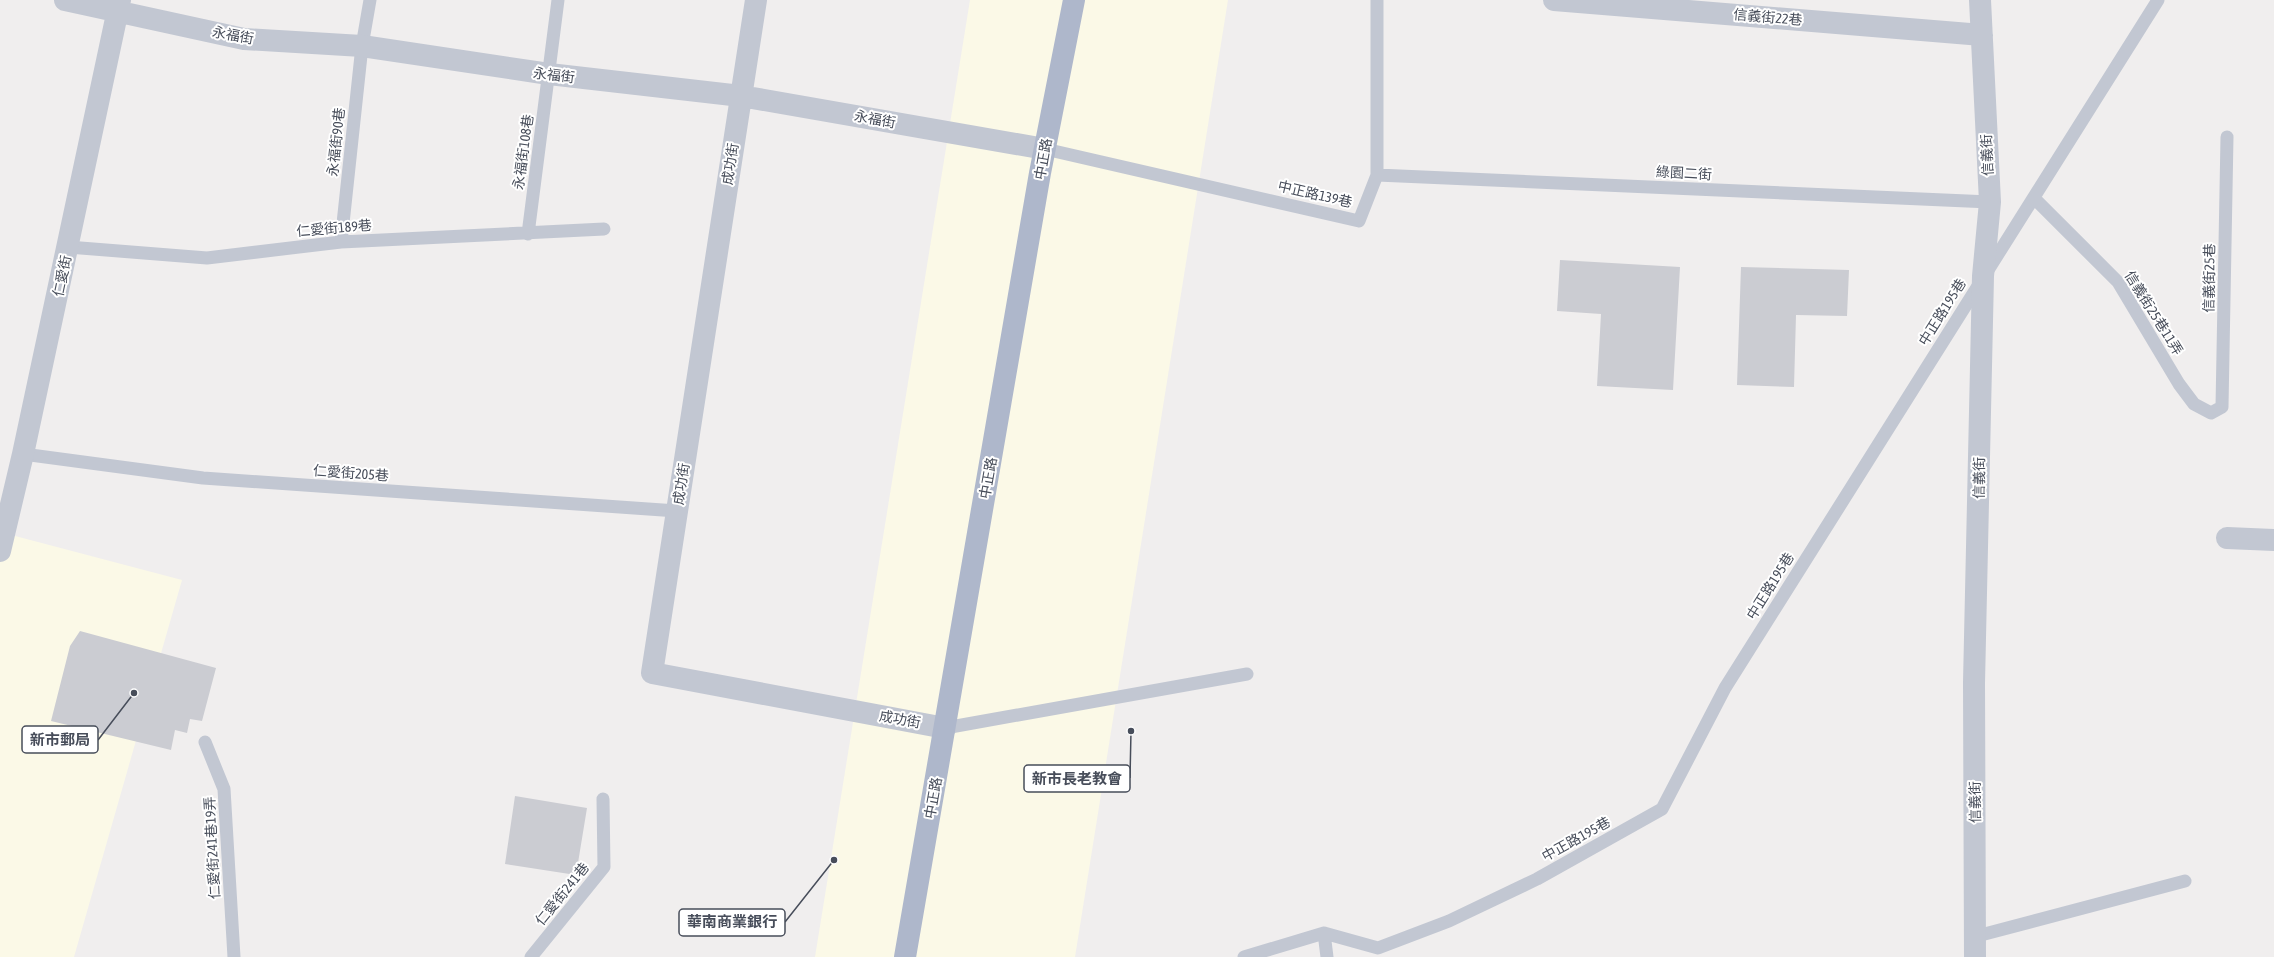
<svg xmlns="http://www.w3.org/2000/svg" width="2274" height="957" viewBox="0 0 2274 957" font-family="'Asap Condensed','Noto Sans TC',sans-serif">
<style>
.commercial{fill:#fbf9e7}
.building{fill:#cbccd2}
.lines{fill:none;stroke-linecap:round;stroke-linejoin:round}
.service{stroke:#c2c7d2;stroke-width:13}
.minor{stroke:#c2c7d2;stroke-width:22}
.primary{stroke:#aeb7cb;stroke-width:22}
.labels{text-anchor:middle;stroke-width:4;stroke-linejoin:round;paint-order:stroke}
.street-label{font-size:14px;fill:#474d5a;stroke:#fff}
.leader{fill:none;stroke:#474d5a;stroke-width:1.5}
.callout-dot{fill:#474d5a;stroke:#fff;stroke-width:1.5}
.callout{fill:#fff;stroke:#474d5a;stroke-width:1.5}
.callout-label{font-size:15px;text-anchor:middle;font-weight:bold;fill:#474d5a}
</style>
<rect width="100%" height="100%" fill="#f0eeee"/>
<!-- commercial -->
<path class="commercial" d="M970,0H1228L1075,957H815Z
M0,532L182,580L74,957H0Z"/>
<!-- building -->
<path class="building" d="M1560,260L1680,267L1673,390L1597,386L1601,314L1557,311Z
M1741,267L1849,270L1847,316L1796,315L1794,387L1737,385Z
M80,631L216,668L202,721L190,719L187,733L175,730L171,750L51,721L70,646Z
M515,796L587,808L576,875L505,864Z"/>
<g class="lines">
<!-- service -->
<path class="service" d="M1045,149L1359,221L1377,175V0
M1377,175L1990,202
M2034,198L2118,282L2179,384L2194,404L2211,413L2222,407L2227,137
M528,234L558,0
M341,242L362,46L370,0
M68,247L207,258L341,242L604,229
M23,454L203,478L677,511
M945,728L1247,674
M205,742L224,789L234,957
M1324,933L1327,957
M1977,936L2185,881
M531,957L604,867L603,799
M1244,957L1324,933L1378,948L1449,921L1537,879L1662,809L1725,688L2158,0"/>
<!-- minor -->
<path class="minor" d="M65,0L244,39L362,46L549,74L741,96L1045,149
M756,0L652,673L945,728
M1554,0L1982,35
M2227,538L2274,540
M0,551L23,454L120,0
M1975,957L1974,683L1983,276L1990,202L1980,0"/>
<!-- primary -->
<path class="primary" d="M905,957L1040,173L1074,0"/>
</g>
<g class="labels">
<!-- street labels -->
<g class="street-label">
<text transform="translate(1768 17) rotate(5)" y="5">信義街22巷</text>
<text transform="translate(233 35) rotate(10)" y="5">永福街</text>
<text transform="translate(554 75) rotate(7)" y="5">永福街</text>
<text transform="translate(875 119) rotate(10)" y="5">永福街</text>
<text transform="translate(336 142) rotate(-84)" y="5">永福街90巷</text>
<text transform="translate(523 152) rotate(-82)" y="5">永福街108巷</text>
<text transform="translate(1987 155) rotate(-93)" y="5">信義街</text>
<text transform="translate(1043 159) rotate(-80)" y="5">中正路</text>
<text transform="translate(730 164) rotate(-81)" y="5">成功街</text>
<text transform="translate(1684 173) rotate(3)" y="5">綠園二街</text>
<text transform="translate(1315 194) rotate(13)" y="5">中正路139巷</text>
<text transform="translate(334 228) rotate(-5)" y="5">仁愛街189巷</text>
<text transform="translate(62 276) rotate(-78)" y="5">仁愛街</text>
<text transform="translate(2209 278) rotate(-89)" y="5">信義街25巷</text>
<text transform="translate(1942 312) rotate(-58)" y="5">中正路195巷</text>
<text transform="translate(2154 313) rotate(58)" y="5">信義街25巷11弄</text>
<text transform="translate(351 473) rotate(4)" y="5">仁愛街205巷</text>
<text transform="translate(988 478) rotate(-80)" y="5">中正路</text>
<text transform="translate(1979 478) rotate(-89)" y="5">信義街</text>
<text transform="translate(681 484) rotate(-81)" y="5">成功街</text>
<text transform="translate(1770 586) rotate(-58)" y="5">中正路195巷</text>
<text transform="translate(900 719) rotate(10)" y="5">成功街</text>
<text transform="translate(933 798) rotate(-80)" y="5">中正路</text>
<text transform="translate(1975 802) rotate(-91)" y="5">信義街</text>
<text transform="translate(1576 839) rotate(-29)" y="5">中正路195巷</text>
<text transform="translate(212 848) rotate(-93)" y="5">仁愛街241巷19弄</text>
<text transform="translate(562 894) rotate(-51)" y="5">仁愛街241巷</text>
</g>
</g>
<!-- callouts -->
<path class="leader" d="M134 693L98 740M1131 731L1130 778M834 860L785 922"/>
<g class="callout-dot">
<circle cx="134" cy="693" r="4"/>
<circle cx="1131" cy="731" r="4"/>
<circle cx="834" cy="860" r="4"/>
</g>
<g class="callout">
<rect x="22" y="726" width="76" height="27" rx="4"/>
<rect x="1024" y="765" width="106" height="27" rx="4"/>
<rect x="679" y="909" width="106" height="27" rx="4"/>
</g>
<g class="callout-label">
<text x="60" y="745">新市郵局</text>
<text x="1077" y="784">新市長老教會</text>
<text x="732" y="927">華南商業銀行</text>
</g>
</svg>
